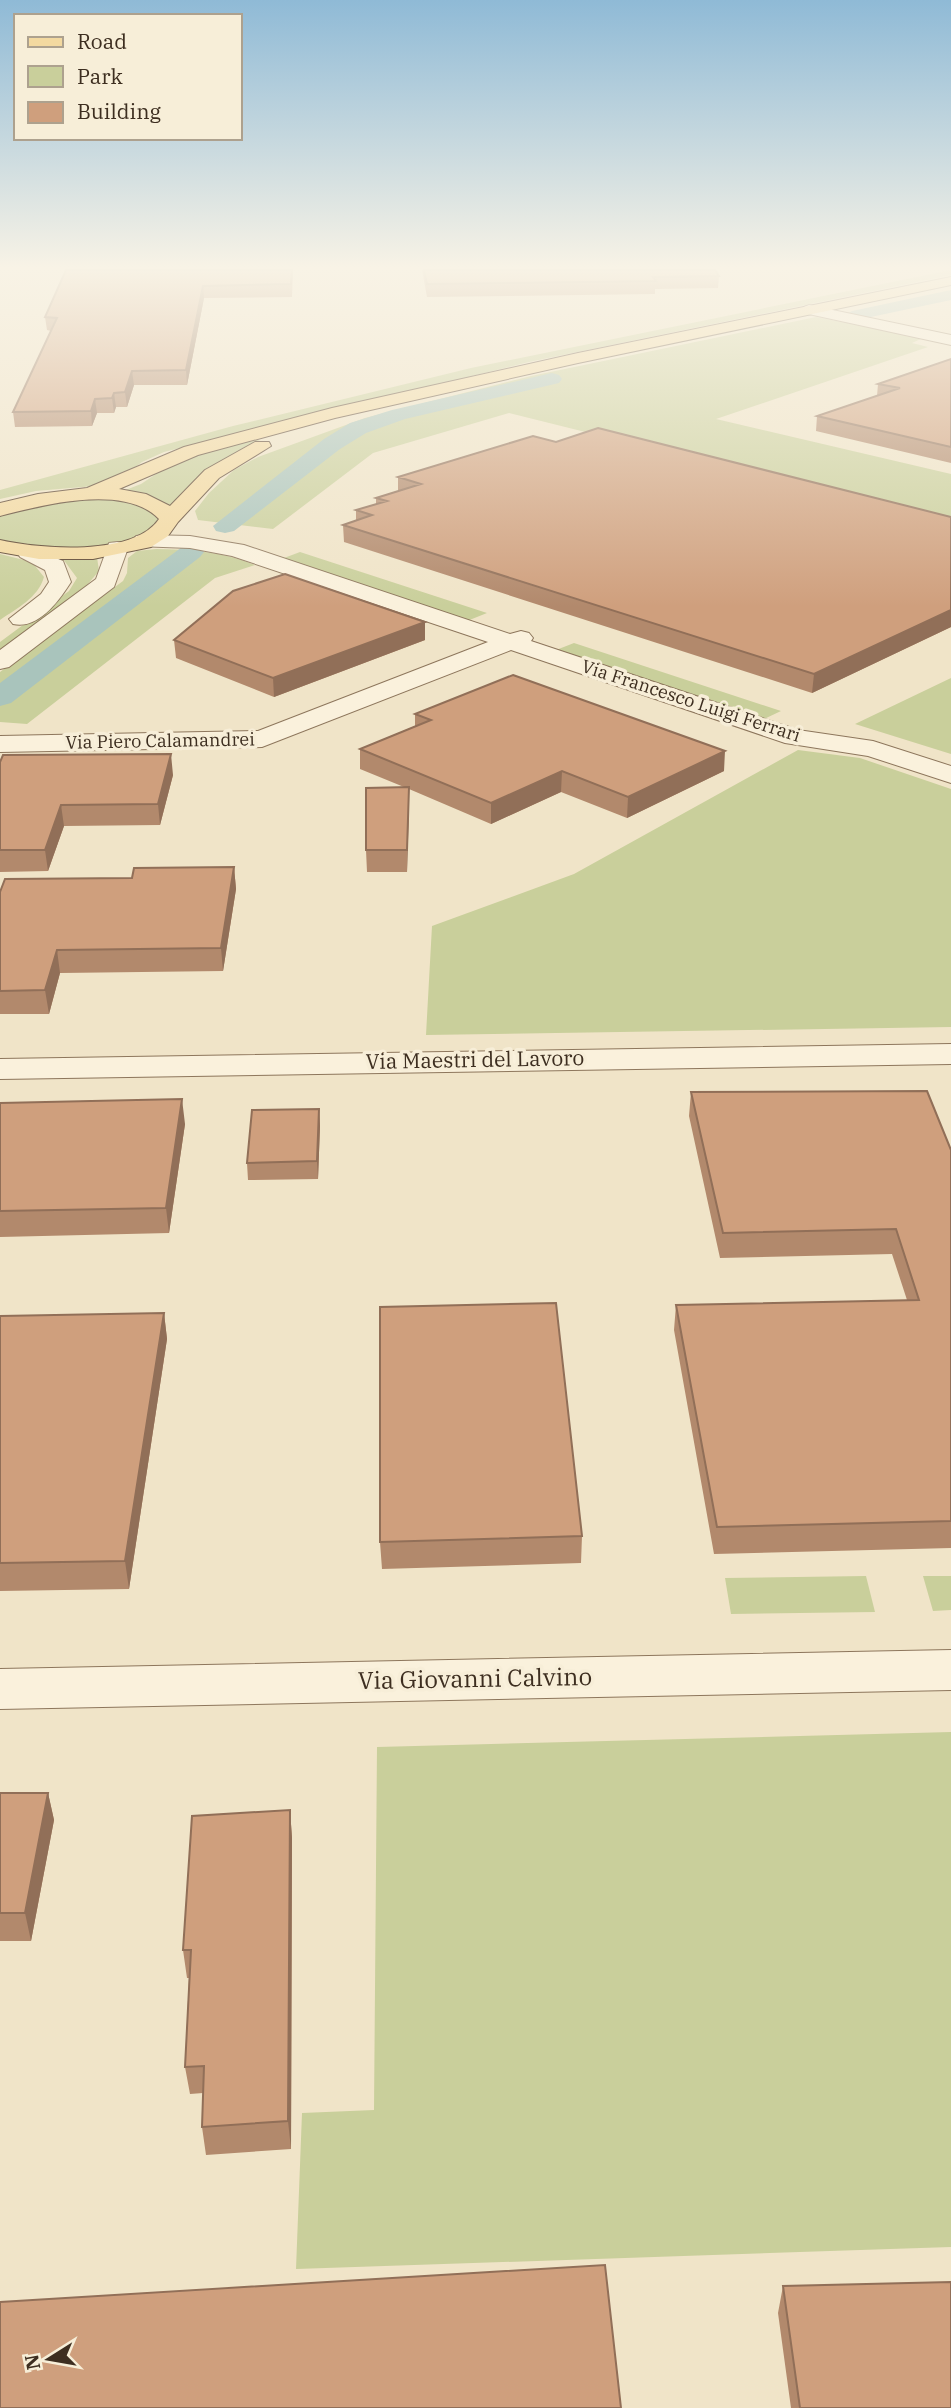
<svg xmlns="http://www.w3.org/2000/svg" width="951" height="2408" viewBox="0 0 951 2408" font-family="'IBM Plex Serif',serif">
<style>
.green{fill:#c9cf9b}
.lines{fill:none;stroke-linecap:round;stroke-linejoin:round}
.canal{fill:#a9c4bc;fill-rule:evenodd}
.minor-casing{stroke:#8d765c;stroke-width:2}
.major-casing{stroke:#5b4430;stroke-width:2}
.minor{fill:#faf1dc;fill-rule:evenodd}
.major{fill:#f3d9a0;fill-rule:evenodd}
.wall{fill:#b2896c}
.shaded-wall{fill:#916f58}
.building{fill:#cf9f7d;stroke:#916f58;stroke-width:2}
.labels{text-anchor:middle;stroke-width:7;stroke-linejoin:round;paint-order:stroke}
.far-street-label{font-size:18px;fill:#3d2e20;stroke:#f7eed8}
.street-label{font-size:21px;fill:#3d2e20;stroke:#f7eed8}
.near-street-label{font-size:24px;fill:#3d2e20;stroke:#f7eed8}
</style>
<rect width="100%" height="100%" fill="#f0e4c8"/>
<!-- green -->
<path class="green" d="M951,270V275L529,362L164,452L142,462L128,473L94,486L36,491L0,499V490L233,426L471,368Z
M816,317L923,338L912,343L928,347L716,419L951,474V523L509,413L373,453L273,529L198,520L195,511L209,493L234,470L258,457L365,418L531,376Z
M253,438L260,441L243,449L171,509L144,494L123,491L141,484L177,460Z
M105,498L146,507L157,514L159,523C139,546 84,552 55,551C37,551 18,544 0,541V515L51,500Z
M156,549C190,549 224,552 255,565L215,578L27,724L0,722V672L123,581L127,573L128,558L137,551Z
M300,552L487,613L462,623L276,561Z
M0,554L32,562L44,577C38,598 17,608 0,620Z
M97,557L99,571L81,592L0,652V642L69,591L77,578L63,559Z
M574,643L781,711L758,722L551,652Z
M951,678V754L855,724Z
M798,750L860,758L951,789V1027L426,1035L432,926L574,874Z
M866,1576L875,1612L731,1614L725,1578Z
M923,1576H951V1610L933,1611Z
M951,1732V2247L296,2269L302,2113L374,2110L377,1747Z"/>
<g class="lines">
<!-- canal -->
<path class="canal" d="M951,290V300L852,321L843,316L852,311Z
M552,373L559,375L562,379L559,383L405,419L366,433L340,449L234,531L225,533L216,531L213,526L324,439L350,423L392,410Z
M191,544L200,547L204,552L200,557L11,703L0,706V683L182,547Z"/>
<!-- minor casing -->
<g class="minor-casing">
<path id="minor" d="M809,305L951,335V345L804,313L801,310L804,307Z
M144,535L190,536L244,545L510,634L521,631L529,633L533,638L531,641L798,730L873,741L951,766V783L868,756L785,743L511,650L262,747L0,752V736L258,731L488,642L232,556L190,548L136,546L133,541L136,536Z
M117,542L125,543L128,548L114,587L9,667L0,669V650L96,579L109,543Z
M28,546L63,561L71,582C59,601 38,630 13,624L9,619L41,594L49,582L45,570L20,557L17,552L20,547Z
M951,1044V1064L0,1079V1059Z
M951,1650V1690L0,1709V1669Z"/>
</g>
<!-- major casing -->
<g class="major-casing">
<path id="major" d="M951,277V285L578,363L335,418L198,455L119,489L146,494L170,506L205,470L255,442H269L271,446L219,478L178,522L168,536L151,547L93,559H39L0,552V540C40,549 133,557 159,519C124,483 43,505 0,516V503L38,494L87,488L184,447L332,408L578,353Z"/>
</g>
<!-- minor -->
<use href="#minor" class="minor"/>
<!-- major -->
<use href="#major" class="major"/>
</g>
<!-- wall -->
<path class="wall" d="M66,270H293L292,297L204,298L187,385H134L127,407H116L114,413H97L92,426L15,427L13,412L51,331L47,330L45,317Z
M422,270H715L719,276L718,288L655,289V294L427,297Z
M951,359V463L816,431L817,416L877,396L878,384Z
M556,442L951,517V627L812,693L344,542L343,525L356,521V510L376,504V498L398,491V477Z
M174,640H425L274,697L176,658Z
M415,714L724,771L627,818L561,792L491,824L409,789L407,872H367L366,850L404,787L360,769V749L415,726Z
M0,762L173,775L160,825L64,826L48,871L0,872Z
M234,867L236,889L223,971L60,973L49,1014H0V892Z
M691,1092L951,1150V1548L714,1554L674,1330L676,1305L907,1300L892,1254L720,1258L689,1116Z
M0,1103L185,1124L169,1233L0,1237Z
M319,1109L320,1126L318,1179L248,1180L247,1163Z
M164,1313L167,1339L129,1589L0,1591V1316Z
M582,1536L581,1563L382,1569L380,1542Z
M0,1793H48L54,1820L31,1941H0Z
M290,1810L292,1838L291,2149L206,2155L202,2127L203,2093L190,2094L185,2067L189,1978H187L183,1950Z
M783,2286L951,2408H791L778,2313Z"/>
<!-- shaded-wall -->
<path class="shaded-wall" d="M203,286L204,298L187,385L186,370Z
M132,371L134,385L127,407L125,392Z
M114,393L116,407L114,413L112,398Z
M95,399L97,413L92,426L91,411Z
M951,610V627L812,693L814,674Z
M425,622V640L274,697L273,678Z
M725,751L724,771L627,818L628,797Z
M171,754L173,775L160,825L158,804Z
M562,771L561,792L491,824V803Z
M409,787V808L407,872V850Z
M61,805L64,826L48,871L45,850Z
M234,867L236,889L223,971L221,948Z
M57,950L60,973L49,1014L45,990Z
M182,1099L185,1124L169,1233L166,1208Z
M319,1109L320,1126L318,1179L317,1161Z
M164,1313L167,1339L129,1589L125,1561Z
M48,1793L54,1820L31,1941L25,1913Z
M290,1810L292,1838L291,2149L288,2121Z"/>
<!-- building -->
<path class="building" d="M66,270H292L291,284L203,286L186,370L132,371L125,392L114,393L112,398L95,399L91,411L13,412L57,318L45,317Z
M424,270H715L719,276L653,277L656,281L427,284Z
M951,359V447L817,416L900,388L878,384Z
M598,428L951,517V610L814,674L343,525L372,515L356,510L387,501L376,498L421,484L398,477L533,436L556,442Z
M285,574L425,622L273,678L174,640L233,591Z
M513,675L725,751L628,797L562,771L491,803L360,749L431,720L415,714Z
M171,754L158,804L61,805L45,850H0V762L3,755Z
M409,787L407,850H366V788Z
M234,867L221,948L57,950L45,990L0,991V892L5,879L132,878L134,868Z
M927,1091L951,1150V1521L717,1527L676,1305L919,1300L896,1229L723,1233L691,1092Z
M182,1099L166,1208L0,1211V1103Z
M319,1109L317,1161L247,1163L252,1110Z
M556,1303L582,1536L380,1542V1307Z
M164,1313L125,1561L0,1563V1316Z
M0,1793H48L25,1913H0Z
M290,1810L288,2121L202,2127L204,2066L185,2067L191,1950H183L192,1816Z
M605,2265L621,2408H0V2302Z
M951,2282V2408H800L783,2286Z"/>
<!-- sky -->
<linearGradient id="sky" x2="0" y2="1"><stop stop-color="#8fbad6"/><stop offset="0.44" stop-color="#f8f3e6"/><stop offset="1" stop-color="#f8f3e6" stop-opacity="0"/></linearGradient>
<rect width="951" height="607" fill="url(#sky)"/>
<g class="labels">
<!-- far-street labels -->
<g class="far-street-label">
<text transform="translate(691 701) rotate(18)" y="6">Via Francesco Luigi Ferrari</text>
<text transform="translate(160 741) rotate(-1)" y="6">Via Piero Calamandrei</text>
</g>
<!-- street labels -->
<g class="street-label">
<text transform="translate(475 1060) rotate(-1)" y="7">Via Maestri del Lavoro</text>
</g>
<!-- near-street labels -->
<g class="near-street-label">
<text transform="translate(475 1679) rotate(-1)" y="8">Via Giovanni Calvino</text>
</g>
</g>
<!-- legend -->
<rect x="14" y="14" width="228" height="126" fill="#f7eed8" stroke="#ada18e" stroke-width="2"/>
<rect x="28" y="37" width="35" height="10" fill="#f3d9a0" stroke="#ada18e" stroke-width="2"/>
<text x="77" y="49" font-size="21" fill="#3d2e20">Road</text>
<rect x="28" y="66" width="35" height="21" fill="#c9cf9b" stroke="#ada18e" stroke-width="2"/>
<text x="77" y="84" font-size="21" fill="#3d2e20">Park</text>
<rect x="28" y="102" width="35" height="21" fill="#cf9f7d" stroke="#ada18e" stroke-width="2"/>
<text x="77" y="119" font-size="21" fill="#3d2e20">Building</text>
<!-- north arrow -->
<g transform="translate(49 2359) rotate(259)" stroke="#f7eed8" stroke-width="5" paint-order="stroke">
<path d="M0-5L12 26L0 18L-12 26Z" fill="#3d2e20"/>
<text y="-10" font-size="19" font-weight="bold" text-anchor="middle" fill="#3d2e20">N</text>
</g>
</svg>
